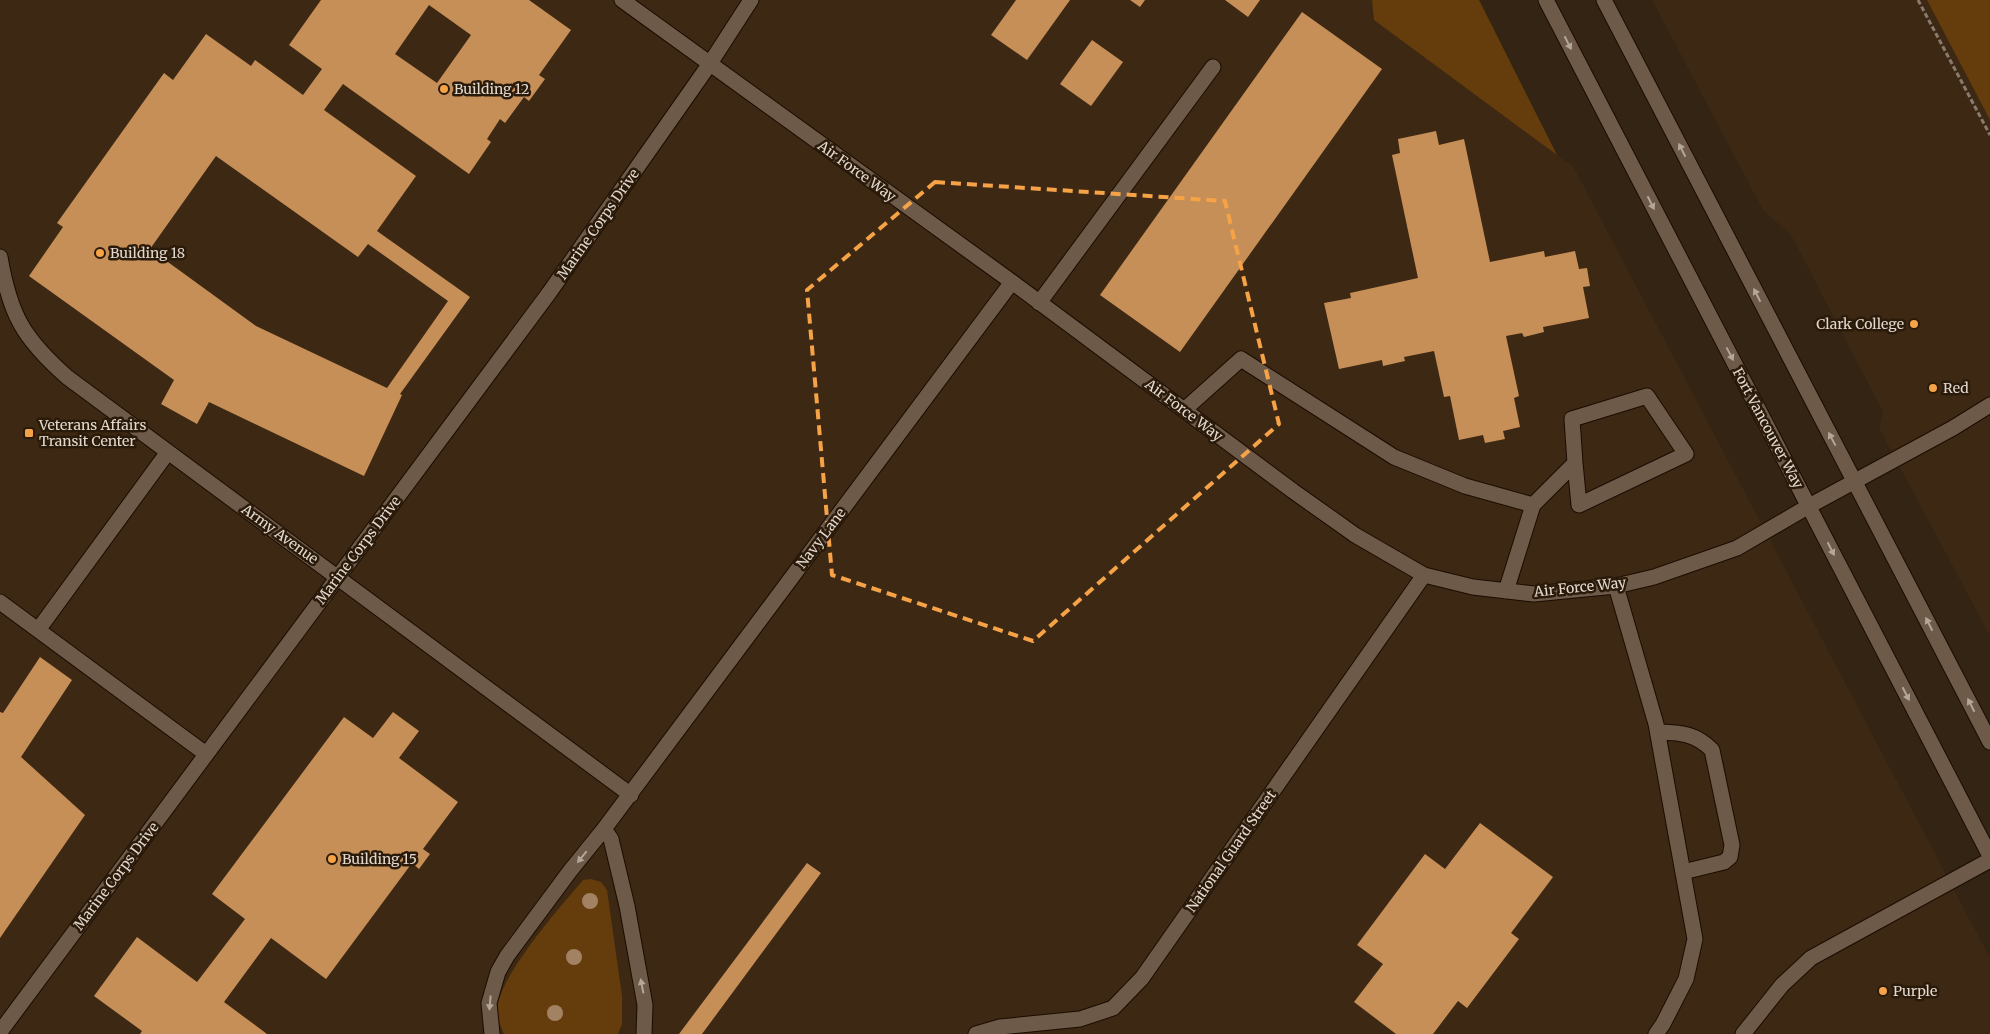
<svg xmlns="http://www.w3.org/2000/svg" width="1990" height="1034" viewBox="0 0 1990 1034" font-family="Merriweather,serif">
<style>
.built{fill:#3d2813}
.green{fill:#653c0c}
.building{fill:#c78f58;fill-rule:evenodd}
.lines{fill:none;stroke-linecap:round;stroke-linejoin:round}
.minor-casing{stroke:#1b0c01;stroke-width:17}
.path{stroke:#897b6e;stroke-width:3;stroke-dasharray:5 2.5;stroke-linecap:butt}
.minor{stroke:#6d5a49;stroke-width:15}
.tree{fill:#a28263}
.oneway{fill:#b4a699}
.marked{fill:none;stroke:#f6a247;stroke-width:4;stroke-dasharray:10 6;stroke-linejoin:round}
.poi-dot{fill:#f6a247;stroke:#2a1a0a;stroke-width:2}
.labels{text-anchor:middle;stroke-width:5;stroke-linejoin:round;paint-order:stroke}
.poi-label{font-size:14px;fill:#e3d8ce;stroke:#2a1a0a;text-anchor:start}
.street-label{font-size:14px;fill:#e3d8ce;stroke:#2a1a0a}
</style>
<rect width="100%" height="100%" fill="#342414"/>
<!-- built -->
<path class="built" d="M0,0H1479L1557,155L1573,166L1990,958V1034H0Z
M1652,0H1990V636L1879,428L1883,412L1791,235L1763,210Z"/>
<!-- green -->
<path class="green" d="M1372,0H1479L1557,155L1374,20Z
M1927,0H1990V120Z
M591,879L601,882L607,890L622,996V1024L618,1034H504C501,1027 497,1019 497,1012C496,979 561,906 583,880Z"/>
<!-- building -->
<path class="building" d="M321,0H529L571,30L539,75L545,79L529,101L524,97L505,123L500,119L487,139L491,142L469,174L343,84L324,110L416,176L377,231L470,297L400,394L402,395L364,476L209,402L197,424L161,404L174,380L29,276L63,227L57,223L164,73L173,80L206,34L251,66L255,60L303,95L322,69L289,45ZM429,5L471,35L437,83L395,54ZM216,156L358,257L368,244L448,301L387,388L256,326L150,249Z
M1016,0H1070L1027,60L991,35Z
M1130,0H1145L1140,7Z
M1225,0H1260L1248,17Z
M1302,12L1382,69L1180,352L1100,295Z
M1092,40L1123,62L1091,106L1060,84Z
M1436,131L1439,145L1464,139L1490,262L1544,251L1545,257L1575,251L1579,269L1587,268L1590,286L1583,287L1589,318L1543,327L1544,332L1524,337L1522,333L1506,336L1519,396L1514,398L1520,427L1503,431L1505,439L1485,443L1483,435L1459,440L1450,396L1444,397L1434,351L1404,357L1405,361L1383,366L1382,360L1339,369L1324,303L1351,298L1350,293L1418,278L1392,155L1400,153L1398,139Z
M40,657L72,680L21,757L85,815L0,938V712L3,713Z
M393,712L419,731L399,758L458,802L423,849L430,854L419,869L412,863L326,979L271,938L224,1002L267,1034H140L142,1031L94,996L137,937L197,982L245,919L212,894L344,717L373,738Z
M1480,823L1553,877L1511,933L1519,939L1467,1008L1458,1001L1433,1034H1396L1354,1002L1383,964L1357,945L1425,854L1445,869Z
M807,863L821,873L702,1034H679Z"/>
<g class="lines">
<!-- minor casing -->
<g class="minor-casing">
<path id="minor" d="M622,0L1012,282L1293,491L1355,535L1424,575L1473,587L1534,594L1616,586L1654,577L1737,548L1809,506L1953,428L1990,405
M1546,0L1990,856
M1604,0L1990,742
M0,257C10,315 23,338 67,377L631,795
M1039,303L1213,67
M1184,410L1241,359L1394,457L1465,486L1533,505
M1616,586L1656,724L1695,939L1686,979L1663,1024L1656,1034
M1506,591L1533,505L1575,463L1579,505L1686,454L1647,396L1572,419L1575,463
M0,602L206,754
M38,630L168,452
M1658,732C1681,733 1695,733 1712,750L1732,845L1730,857L1724,862L1683,872
M604,829L1012,282
M0,1032L549,293L709,65L751,0
M492,1034L489,1003L498,972L507,956L570,871L604,829L611,839L627,906L645,1005L644,1034
M976,1034L1000,1027L1080,1019L1113,1008L1142,978L1424,575
M1743,1034L1782,985L1811,958L1990,860"/>
</g>
<!-- path -->
<path class="path" d="M1918,0L1990,135"/>
<!-- minor -->
<use href="#minor" class="minor"/>
</g>
<!-- trees -->
<g class="tree">
<circle cx="590" cy="901" r="8"/>
<circle cx="574" cy="957" r="8"/>
<circle cx="555" cy="1013" r="8"/>
</g>
<!-- one-way arrows -->
<defs><path id="oneway-solid" d="M-6-.8H1V-3.2L6.5 0L1 3.2V.8H-6Z" transform="scale(1.25)"/></defs>
<g class="oneway">
<use href="#oneway-solid" transform="translate(1568 43) rotate(63)"/>
<use href="#oneway-solid" transform="translate(1682 150) rotate(-117)"/>
<use href="#oneway-solid" transform="translate(1651 203) rotate(63)"/>
<use href="#oneway-solid" transform="translate(1757 295) rotate(-117)"/>
<use href="#oneway-solid" transform="translate(1730 354) rotate(62)"/>
<use href="#oneway-solid" transform="translate(1832 439) rotate(-118)"/>
<use href="#oneway-solid" transform="translate(1831 549) rotate(63)"/>
<use href="#oneway-solid" transform="translate(1929 624) rotate(-117)"/>
<use href="#oneway-solid" transform="translate(1906 694) rotate(63)"/>
<use href="#oneway-solid" transform="translate(1971 705) rotate(-117)"/>
<use href="#oneway-solid" transform="translate(582 857) rotate(129)"/>
<use href="#oneway-solid" transform="translate(642 986) rotate(-101)"/>
<use href="#oneway-solid" transform="translate(490 1003) rotate(95)"/>
</g>
<!-- marked area -->
<path class="marked" d="M935,182L1225,201L1279,424L1033,641L832,575L807,290Z"/>
<!-- markers -->
<g class="poi-dot">
<circle cx="444" cy="89" r="5"/>
<circle cx="100" cy="253" r="5"/>
<circle cx="1914" cy="324" r="5"/>
<circle cx="1933" cy="388" r="5"/>
<rect x="24" y="428" width="10" height="10" rx="2.5"/>
<circle cx="332" cy="859" r="5"/>
<circle cx="1883" cy="991" r="5"/>
</g>
<g class="labels">
<!-- poi labels -->
<g class="poi-label">
<text x="454" y="94">Building 12</text>
<text x="110" y="258">Building 18</text>
<text x="1904" y="329" text-anchor="end">Clark College</text>
<text x="1943" y="393">Red</text>
<text x="39" y="430">Veterans Affairs<tspan x="39" dy="16">Transit Center</tspan></text>
<text x="342" y="864">Building 15</text>
<text x="1893" y="996">Purple</text>
</g>
<!-- street labels -->
<g class="street-label">
<text transform="translate(857 171) rotate(36)" y="5">Air Force Way</text>
<text transform="translate(598 224) rotate(-55)" y="5">Marine Corps Drive</text>
<text transform="translate(1184 410) rotate(37)" y="5">Air Force Way</text>
<text transform="translate(1768 428) rotate(62)" y="5">Fort Vancouver Way</text>
<text transform="translate(280 534) rotate(36)" y="5">Army Avenue</text>
<text transform="translate(821 538) rotate(-53)" y="5">Navy Lane</text>
<text transform="translate(358 550) rotate(-53)" y="5">Marine Corps Drive</text>
<text transform="translate(1580 587) rotate(-6)" y="5">Air Force Way</text>
<text transform="translate(1231 851) rotate(-55)" y="5">National Guard Street</text>
<text transform="translate(116 876) rotate(-53)" y="5">Marine Corps Drive</text>
</g>
</g>
</svg>
